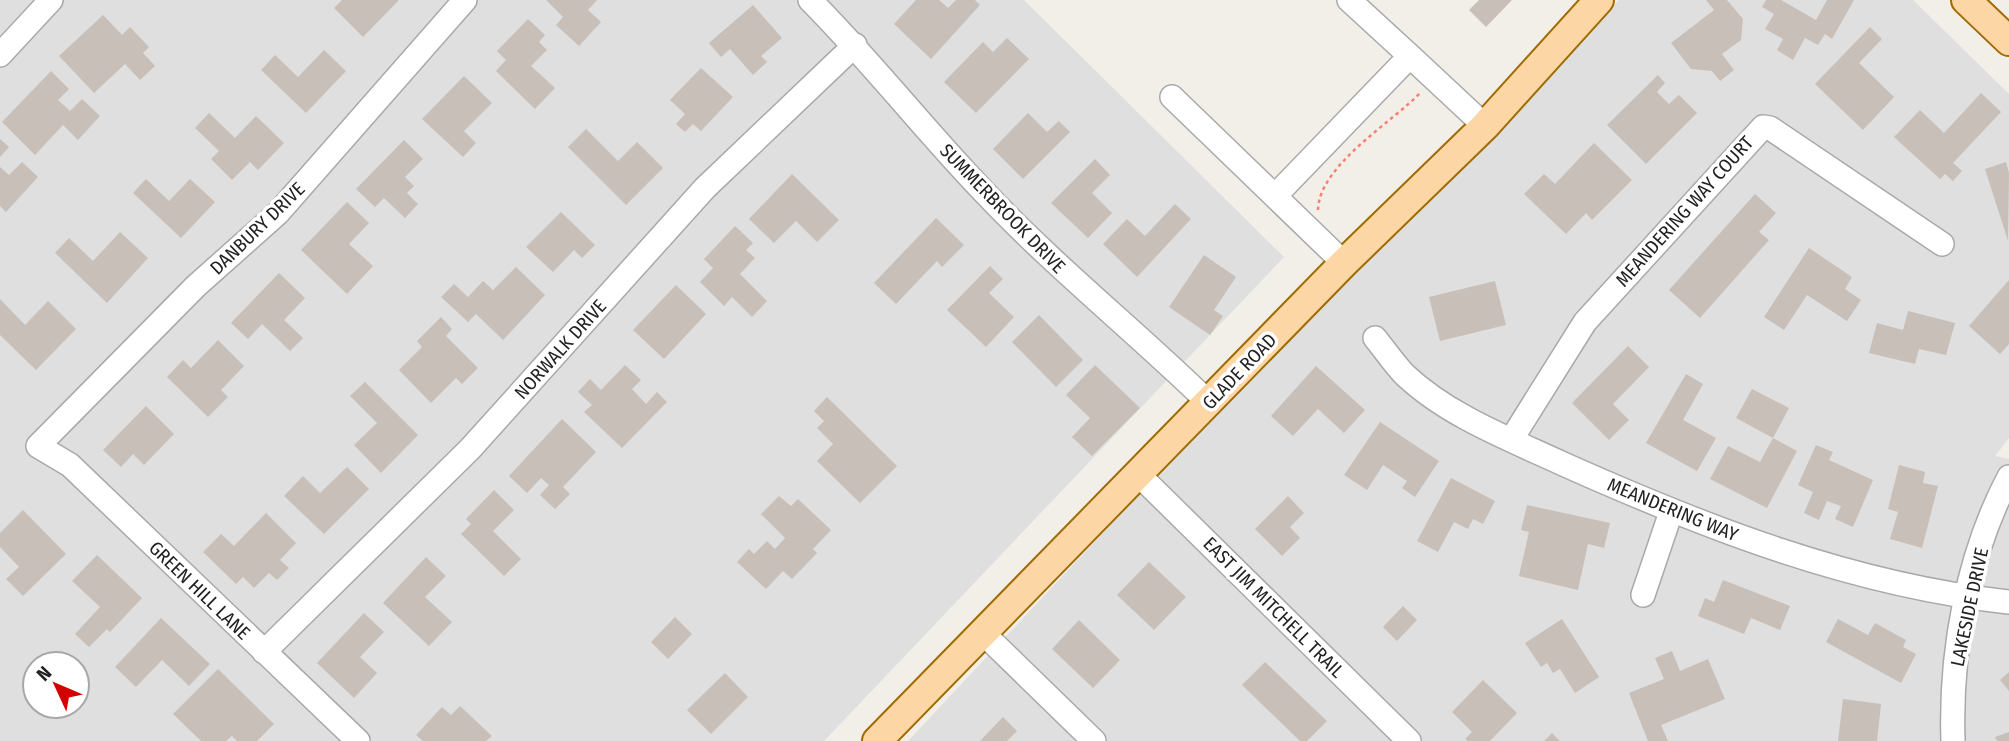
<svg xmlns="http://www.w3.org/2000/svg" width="2009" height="741" viewBox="0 0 2009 741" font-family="'Fira Sans Condensed',sans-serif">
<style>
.residential{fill:#e0dfdf;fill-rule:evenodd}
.building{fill:#c7bfb8}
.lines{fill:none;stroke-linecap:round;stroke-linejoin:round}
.minor-casing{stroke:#a9a9a9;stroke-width:26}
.major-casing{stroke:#a06b00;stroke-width:32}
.path{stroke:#fa8072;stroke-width:2.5;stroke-dasharray:3.5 3.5;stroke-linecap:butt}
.minor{stroke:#fff;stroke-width:23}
.major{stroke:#fcd6a4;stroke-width:28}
.labels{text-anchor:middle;stroke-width:7;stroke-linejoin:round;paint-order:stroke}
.street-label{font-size:19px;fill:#222;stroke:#fff}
</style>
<rect width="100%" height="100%" fill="#f2efe9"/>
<!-- residential -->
<path class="residential" d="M0,0H1024L1284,257L824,741H0ZM35,664H77V706H35Z
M1619,0H1913L2009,94V438L1995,456L2009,459V741H908L1234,393Z"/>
<!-- building -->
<path class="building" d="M342,0H399L363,37L334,8Z
M546,0H597L588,10L601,22L579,46L556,25L563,17Z
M916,0H939L948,8L956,0H975L980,5L931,59L894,24Z
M1479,0H1512L1486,27L1469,10Z
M1706,0H1727L1743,19L1741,40L1722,54L1734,70L1720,81L1712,71L1691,69L1671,43L1714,10Z
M1766,0H1781L1816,20L1827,0H1854L1832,39L1825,34L1818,45L1805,38L1793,60L1777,50L1783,39L1765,29L1774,14L1762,7Z
M753,5L782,38L761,56L767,62L753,75L730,49L721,57L709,43Z
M103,15L122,35L130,27L149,47L143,53L155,66L140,80L125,64L94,93L59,56Z
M528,19L545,35L539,42L547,50L531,66L555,88L535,109L496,71L506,60L497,51Z
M1870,27L1882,39L1859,63L1894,97L1863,130L1815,84Z
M1007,38L1029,59L976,113L944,82L983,42L993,52Z
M324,50L346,71L306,113L261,70L275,55L298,77Z
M701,68L733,97L701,131L693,124L685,132L676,124L685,114L670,100Z
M51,71L69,89L58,100L70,111L82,99L100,116L78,140L63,125L35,155L2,122Z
M1658,75L1665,83L1657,92L1669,104L1679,95L1697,113L1646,164L1607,125Z
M464,76L492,103L464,131L476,143L463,157L422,119Z
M1981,93L2001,112L1953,163L1962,171L1953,181L1945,174L1940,179L1894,137L1920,110L1944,133Z
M209,113L235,138L256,116L284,143L258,170L250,162L232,180L211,159L219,151L195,128Z
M1028,113L1047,132L1059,121L1070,132L1023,179L993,149Z
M586,129L618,161L637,142L663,168L626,205L568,147Z
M0,139L9,147L0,157Z
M404,140L423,159L405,177L414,186L407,193L418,204L405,218L384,198L375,207L356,189Z
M1594,143L1632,180L1592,220L1586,213L1566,234L1524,194L1544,174L1555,184Z
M1095,159L1110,175L1092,193L1112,213L1088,238L1051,203Z
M22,162L38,177L6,212L0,206V167L9,175Z
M2006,162L2009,173L2008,241L1985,169Z
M792,174L839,220L817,242L796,221L774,243L749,219Z
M146,179L169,201L190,179L215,202L181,238L133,193Z
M1755,194L1776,213L1759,232L1769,240L1700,318L1669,290Z
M347,202L369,223L349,244L373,266L347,294L301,250Z
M1175,204L1191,219L1137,277L1103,244L1127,219L1145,236Z
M561,212L595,245L582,258L574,250L553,272L526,247Z
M936,218L964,245L942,267L937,261L896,304L874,283Z
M735,226L753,243L746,250L755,258L740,274L767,301L752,317L732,297L724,306L700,282L713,268L704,259Z
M120,232L148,258L107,303L55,253L69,238L93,261Z
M1809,248L1852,277L1845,289L1861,300L1847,321L1807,295L1784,330L1764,317Z
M1204,255L1236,277L1214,310L1223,316L1210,335L1169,307Z
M990,266L1003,279L989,293L1014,317L986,347L947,310Z
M516,267L545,295L503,340L476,314L468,322L441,297L454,284L468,297L483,281L493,290Z
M279,273L305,298L284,320L303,338L290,351L262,324L248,339L231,323Z
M2009,280V344L2000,354L1969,326Z
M1495,281L1506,325L1440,341L1429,297Z
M676,285L706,314L664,359L633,330Z
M0,299L25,325L48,301L76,329L36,370L0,335Z
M1908,311L1955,323L1946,355L1919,349L1915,364L1869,353L1877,323L1903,330Z
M1039,315L1083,360L1056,387L1012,342Z
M441,317L452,329L446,336L478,368L462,384L456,378L431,403L399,370L422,347L417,341Z
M218,340L244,366L221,390L228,397L208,417L167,377L183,360L191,368Z
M1628,346L1649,367L1613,404L1629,420L1609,440L1572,403Z
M625,365L641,380L632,389L646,404L657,392L667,402L622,448L584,412L592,405L578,392L590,379L601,390Z
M1095,365L1140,408L1092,456L1072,437L1090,418L1066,395Z
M1316,366L1365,410L1344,433L1318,409L1293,436L1271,416Z
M1686,374L1703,384L1683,420L1716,438L1697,471L1646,443Z
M365,382L418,435L381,473L354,445L377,423L350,396Z
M1752,389L1789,408L1773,438L1736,418Z
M827,397L897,466L860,503L817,461L833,444L817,428L824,421L814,411Z
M146,406L174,434L144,465L133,454L121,467L103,450Z
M562,419L596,452L563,487L570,494L555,509L540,495L549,485L541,478L527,493L509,476Z
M1380,422L1439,461L1415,497L1402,488L1407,481L1383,465L1367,490L1344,475Z
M1773,438L1797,451L1767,508L1710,479L1728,446L1760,462Z
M1816,445L1833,452L1829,460L1873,480L1853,527L1835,519L1841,506L1827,501L1819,520L1804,513L1813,492L1798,485Z
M1899,465L1925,472L1923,483L1938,486L1922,548L1890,539L1898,512L1888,509Z
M347,467L369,489L324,534L284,496L303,476L320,493Z
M1451,478L1495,501L1483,524L1473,519L1468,529L1454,522L1438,552L1417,541Z
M494,490L514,510L493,531L521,559L504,576L461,534L471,524L466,519Z
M779,496L791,506L798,499L831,530L813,549L817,553L792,579L783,571L766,589L737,562L749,549L754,554L767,541L775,549L785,538L761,514Z
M1288,496L1304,513L1290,527L1300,538L1282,556L1255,529Z
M1527,505L1610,523L1604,548L1588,544L1578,590L1519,576L1529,532L1521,530Z
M23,510L66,554L23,596L6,579L19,567L0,547V533Z
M266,513L296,543L280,560L289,568L277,580L269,573L254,588L243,577L236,584L203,552L221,534L234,546Z
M97,555L142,598L110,632L107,629L89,647L75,634L100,607L72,581Z
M426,557L446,576L425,597L452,622L429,646L383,603Z
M1149,562L1186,597L1154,630L1117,595Z
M1723,580L1790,606L1780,630L1751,618L1744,634L1698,616L1705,598L1714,602Z
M1403,606L1417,620L1397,641L1383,627Z
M364,613L384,632L360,657L377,673L354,698L317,663Z
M675,617L692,634L668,659L651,642Z
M161,618L210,664L189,686L162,660L136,687L115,667Z
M1562,619L1599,677L1575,693L1560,669L1553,673L1547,663L1541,667L1525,643Z
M1838,619L1868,635L1875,623L1906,640L1903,647L1916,654L1901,683L1826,642Z
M1079,620L1120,660L1093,688L1052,649Z
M1672,651L1680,671L1708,659L1725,699L1661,725L1668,741H1648L1629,693L1664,679L1655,658Z
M1265,662L1327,721L1307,741H1300L1242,685Z
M218,669L274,724L257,741H237L232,736L226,741H201L173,714Z
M2009,672V691L2000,680Z
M725,673L748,697L711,734L687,710Z
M1483,680L1517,713L1490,741H1468L1465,739L1472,732L1452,712Z
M1843,699L1881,704L1877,741H1838Z
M460,706L492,736L486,741H423L416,735L442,707L451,715Z
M1003,717L1017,731L1007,741H980Z
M2009,732V741H1997L1995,737Z
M1552,733L1560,741H1544Z"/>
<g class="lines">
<!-- minor casing -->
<g class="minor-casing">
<path id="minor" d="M810,0C872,62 925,131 986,194C1056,268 1135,331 1208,402
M1349,0L1410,56
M0,55L51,0
M1172,97L1344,263
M1275,196L1410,56L1485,126
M1375,338C1385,350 1394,364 1405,375C1447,415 1509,439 1561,463C1704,527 1852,585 2009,602
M1511,440L1585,322L1763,127L1770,128L1942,244
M1138,474L1409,741
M1643,595L1671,512
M983,633L1094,741
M264,652L470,449L705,188L855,45
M358,741L70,465L38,446L196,286L278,213L465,0
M1953,741C1950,653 1967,556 2009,477"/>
</g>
<!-- major casing -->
<g class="major-casing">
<path id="major" d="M1966,0L2009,41
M877,741L1344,263L1485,126L1599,0"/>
</g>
<!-- path -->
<path class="path" d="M1318,210C1319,165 1393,122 1421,92"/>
<!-- minor -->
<use href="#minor" class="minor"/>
<!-- major -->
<use href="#major" class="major"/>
</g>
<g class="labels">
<!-- street labels -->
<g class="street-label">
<text transform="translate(1003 208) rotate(46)" y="7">SUMMERBROOK DRIVE</text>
<text transform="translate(1684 211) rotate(-48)" y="7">MEANDERING WAY COURT</text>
<text transform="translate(257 228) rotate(-44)" y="7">DANBURY DRIVE</text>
<text transform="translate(560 349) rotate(-48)" y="7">NORWALK DRIVE</text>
<text transform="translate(1239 371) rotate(-46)" y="7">GLADE ROAD</text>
<text transform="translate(1673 509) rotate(22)" y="7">MEANDERING WAY</text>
<text transform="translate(200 590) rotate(44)" y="7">GREEN HILL LANE</text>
<text transform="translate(1274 607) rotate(45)" y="7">EAST JIM MITCHELL TRAIL</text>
<text transform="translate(1969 607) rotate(-78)" y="7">LAKESIDE DRIVE</text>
</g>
</g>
<!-- north arrow -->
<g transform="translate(56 685) rotate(314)"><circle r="33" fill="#ffffff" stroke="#a7a7a7" stroke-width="2"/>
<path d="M0-5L12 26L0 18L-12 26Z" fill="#d40000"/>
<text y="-10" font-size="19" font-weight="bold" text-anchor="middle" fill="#222222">N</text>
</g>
</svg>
